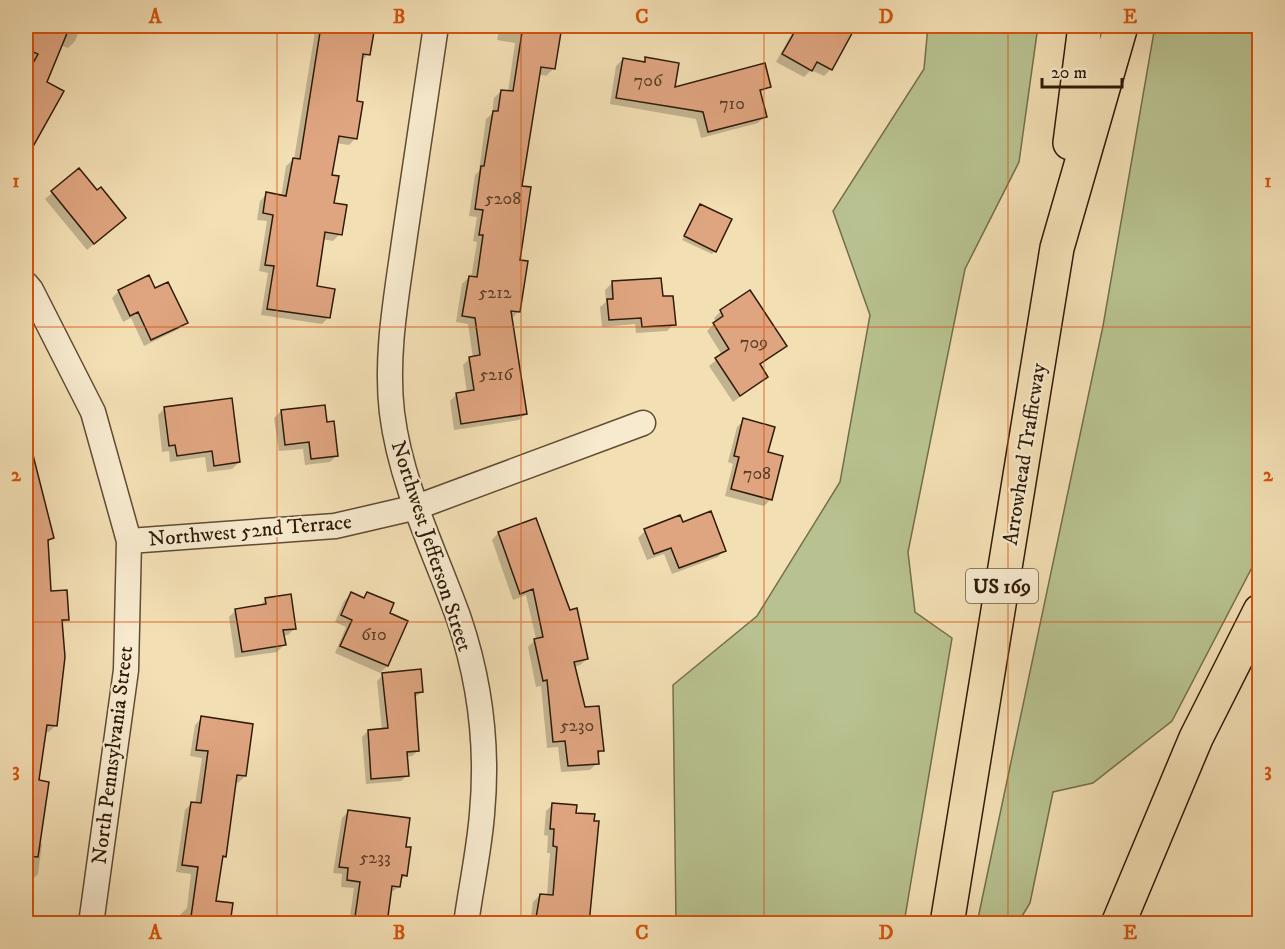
<svg xmlns="http://www.w3.org/2000/svg" width="1285" height="949" viewBox="0 0 1285 949" font-family="'IM FELL DW Pica',serif">
<style>
.green{fill:#b8c290;stroke:#746e4c;stroke-width:1.5}
.shadow{fill:#0003}
.building{fill:#dfa580;stroke:#2f1a08;stroke-width:1.5}
.lines{fill:none;stroke-linecap:round;stroke-linejoin:round}
.street-casing{stroke:#604b33;stroke-width:27}
.highway-casing{stroke:#2f1a08;stroke-width:36}
.street{stroke:#f7eace;stroke-width:24}
.highway{stroke:#f3dfb4;stroke-width:33}
.grid{fill:none;stroke:#d6530c;stroke-width:1.5;stroke-opacity:0.55}
.labels{text-anchor:middle;stroke-width:4.5;stroke-linejoin:round;paint-order:stroke}
.number-label{font-size:18px;fill:#5b3d26}
.shield{fill:#f7eace;stroke:#6b5843;stroke-width:1.5}
.shield-label{font-size:20px;font-weight:bold;fill:#2f1a08}
.street-label{font-size:21px;fill:#2f1a08;stroke:#f7eace}
.neatline{fill:none;stroke:#d6530c;stroke-width:2}
.grid-label{font-size:20px;text-anchor:middle;font-weight:bold;fill:#d6530c}
</style>
<rect width="100%" height="100%" fill="#f3dfb4"/>
<filter id="stains"><feTurbulence type="fractalNoise" baseFrequency=".00333" numOctaves="4"/><feColorMatrix values="0 0 0 0 .2 0 0 0 0 .09 0 0 0 0 .02 0 0 0 .5 -.17"/></filter>
<radialGradient id="worn" r=".72"><stop offset=".6" stop-color="#630" stop-opacity="0"/><stop offset="1" stop-color="#630" stop-opacity=".3"/></radialGradient>
<!-- green -->
<path class="green" d="M928,26H1038L1019,162L965,269L908,552L915,612L952,638L904,923H676L673,685L757,616L840,482L870,315L833,211L924,69Z
M1155,26H1259V554L1172,721L1093,783L1053,792L1030,903L1018,923H977L1103,326Z"/>
<!-- shadow -->
<path class="shadow" d="M31,26H81L75,41L68,48L60,45L45,83L62,92L26,156V39Z
M316,26H373L368,54L361,62L355,102L356,138L349,145L336,143L330,176L332,204L340,234L333,241L322,239L316,287L329,317L322,324L261,315L268,273L259,271L267,221L257,220L260,201L267,194L281,197L286,166L294,159Z
M500,26H560L553,69L546,76L538,74L521,187L519,311L511,319L526,413L519,420L454,430L450,401L457,394L467,393L463,365L470,358H473L468,324L456,322L462,284L469,277L471,278L477,242L473,241L477,217L469,216L475,175L479,171L486,119L492,114L494,98L501,91L508,92L515,43L497,40Z
M796,26H855L831,69L824,76L811,70L804,77L776,62Z
M623,59L642,63L646,59L673,89L769,86L759,94L765,116L758,123L701,138L696,119L610,104L616,66Z
M79,170L117,224L87,250L45,199Z
M701,206L715,251L712,254L682,240Z
M612,283L661,298L674,324L667,331L636,333L635,324L602,327L600,307L606,302L605,290Z
M155,290L186,322L179,329L144,346L131,318L123,322L112,298L119,291Z
M721,311L785,346L759,365L767,377L733,402L709,366L722,355L707,331L716,322L714,318Z
M165,408L239,462L232,469L207,472L205,457L170,462L169,451L162,452L158,415Z
M281,411L326,424L337,455L330,462L305,465L303,449L279,451L274,418Z
M744,420L771,499L764,506L725,496L733,464L728,462L737,427Z
M26,444L34,463L52,538L47,544L50,593L67,619L61,625L56,725L49,732H44L37,782L39,843L42,844L38,874L31,881L26,880Z
M683,524L724,550L718,557L672,574L664,554L647,560L638,538L645,531Z
M498,533L587,659L580,665L574,667L584,709L602,750L597,756V763L590,770L561,772L558,747L547,748L541,686L536,687L528,647L536,639L526,595L513,600L492,540Z
M368,593L388,614L406,622L387,666L380,673L335,653L346,627L335,622L344,601L351,594L363,599Z
M266,599L295,628L288,635L282,636L284,645L277,652L235,658L229,617L236,610L259,607Z
M383,675L422,692L414,698L418,751L412,756L406,757L407,776L401,781L366,784L362,737L368,731L382,730L377,681Z
M202,718L245,776L238,783L235,782L224,856L220,860L215,902L229,924H169L174,918L179,919L180,915L187,908L191,874L176,872L185,810L192,803L195,804L202,758L190,756L195,725Z
M553,804L588,924H530L533,902L540,895L547,896L550,853H547L548,836L544,835L546,811Z
M349,811L404,848L406,875L399,882V887L390,893L385,924H349L354,888L341,887L342,874L333,873L342,818Z"/>
<!-- building -->
<path class="building" d="M34,26H70L47,82L64,91L26,159V70L28,72L38,54L26,49V46Z
M321,26H375L370,55L363,54L357,101L363,102L357,139L339,136L332,175L339,176L334,203L347,205L342,235L325,232L317,286L335,289L330,318L267,309L274,266L265,265L273,215L263,213L266,192L286,196L293,158L300,159Z
M523,26H562L555,69L541,67L522,186L531,187L520,260L528,261L520,312L511,311L527,414L461,424L456,393L474,390L469,357L480,355L475,318L462,316L469,276L477,277L483,235H479L483,210L475,209L481,166H484L493,111H498L501,90L513,91Z
M798,26H856L832,70L817,62L812,71L782,54Z
M645,57L679,63L675,87L765,63L771,87L760,90L767,117L708,132L703,112L616,98L623,58L645,62Z
M79,168L97,190L101,187L126,218L94,244L51,191Z
M700,204L732,219L716,252L684,236Z
M149,275L155,288L168,282L188,323L151,340L138,312L130,316L118,290Z
M661,278L663,296H673L676,325L642,327L641,318L609,320L607,299H613L612,281Z
M750,290L787,346L760,364L768,377L740,396L715,358L729,349L713,323L723,316L720,310Z
M232,398L240,462L214,466L212,451L177,456L175,445L169,446L164,407Z
M325,405L327,422L334,421L338,456L311,459L309,442L285,445L281,410Z
M743,418L775,427L768,452L783,456L772,500L731,489L739,457L734,456Z
M33,455L54,538L48,540L51,591L67,590L69,620H62L65,657L57,726L47,725L39,780L49,782L38,857L26,856V456Z
M711,511L726,551L679,568L671,548L654,554L644,529L680,515L683,522Z
M536,518L570,610L577,608L588,659L574,662L585,707L599,706L604,751H598L599,764L568,766L565,741L553,742L547,680L543,681L534,639L543,637L533,589L520,594L498,532Z
M351,592L364,598L367,592L394,603L390,613L408,621L388,666L340,646L352,620L341,615Z
M291,594L296,629L283,630L286,645L242,652L235,609L266,604L265,598Z
M421,669L423,692L415,693L419,751L407,752L409,776L371,779L368,730L388,728L382,673Z
M201,716L253,724L246,776L237,775L226,857L223,856L216,901L233,903L230,924H190L198,867L182,865L191,802L201,803L208,751L196,750Z
M552,803L577,805L576,813L595,814L594,821H599L589,924H535L540,894L553,895L557,847L553,846L554,829H550Z
M348,810L410,818L406,847H411L407,876L402,875L400,887L392,886L387,924H354L360,882L347,880L348,868L339,867Z"/>
<g class="lines">
<!-- street casing -->
<g class="street-casing">
<path id="street" d="M436,26C426,95 416,165 405,235C397,294 385,354 392,413C401,485 435,552 459,619C480,681 488,749 482,814C479,851 471,887 466,924
M26,284L31,290L93,412L129,541L126,670L91,924
M129,541L335,526L417,507L643,423"/>
</g>
<!-- highway casing -->
<g class="highway-casing">
<path id="highway" d="M1070,143L1085,26
M947,924L1057,248L1121,26
M1118,924L1196,738L1260,611"/>
</g>
<!-- street -->
<use href="#street" class="street"/>
<!-- highway -->
<use href="#highway" class="highway"/>
</g>
<!-- grid -->
<path class="grid" d="M277,26V924M521,26V924M764,26V924M1008,26V924M26,327H1260M26,622H1260"/>
<g class="labels">
<!-- number labels -->
<g class="number-label">
<text x="648" y="86">706</text>
<text x="732" y="109">710</text>
<text x="503" y="204">5208</text>
<text x="495" y="298">5212</text>
<text x="754" y="348">709</text>
<text x="496" y="380">5216</text>
<text x="757" y="479">708</text>
<text x="374" y="640">610</text>
<text x="577" y="731">5230</text>
<text x="375" y="863">5233</text>
</g>
<!-- shield labels -->
<rect class="shield" x="966" y="569" width="72" height="34" rx="4.5"/>
<g class="shield-label">
<text x="1002" y="593">US 169</text>
</g>
<!-- street labels -->
<g class="street-label">
<text transform="translate(1024 454) rotate(-81)" y="7">Arrowhead Trafficway</text>
<text transform="translate(250 530) rotate(-5)" y="7">Northwest 52nd Terrace</text>
<text transform="translate(432 546) rotate(72)" y="7">Northwest Jefferson Street</text>
<text transform="translate(112 755) rotate(-83)" y="7">North Pennsylvania Street</text>
</g>
</g>
<!-- margin -->
<rect width="1285" height="949" fill="none" stroke="#f3dfb4" stroke-width="66"/>
<!-- scale -->
<path d="M1042 78v9h80v-9" fill="none" stroke="#2f1a08" stroke-width="3"/>
<text x="1051" y="78" font-size="18" fill="#2f1a08" stroke="#f7eace" stroke-width="4.5" paint-order="stroke">20 m</text>
<rect x="33" y="33" width="1219" height="883" class="neatline"/>
<g class="grid-label">
<text x="155" y="23">A</text>
<text x="399" y="23">B</text>
<text x="642" y="23">C</text>
<text x="886" y="23">D</text>
<text x="1130" y="23">E</text>
<text x="16" y="187">1</text>
<text x="1268" y="187">1</text>
<text x="16" y="481">2</text>
<text x="1268" y="481">2</text>
<text x="16" y="776">3</text>
<text x="1268" y="776">3</text>
<text x="155" y="939">A</text>
<text x="399" y="939">B</text>
<text x="642" y="939">C</text>
<text x="886" y="939">D</text>
<text x="1130" y="939">E</text>
</g>
<rect width="100%" height="100%" filter="url(#stains)"/>
<rect width="100%" height="100%" fill="url(#worn)"/>
</svg>
